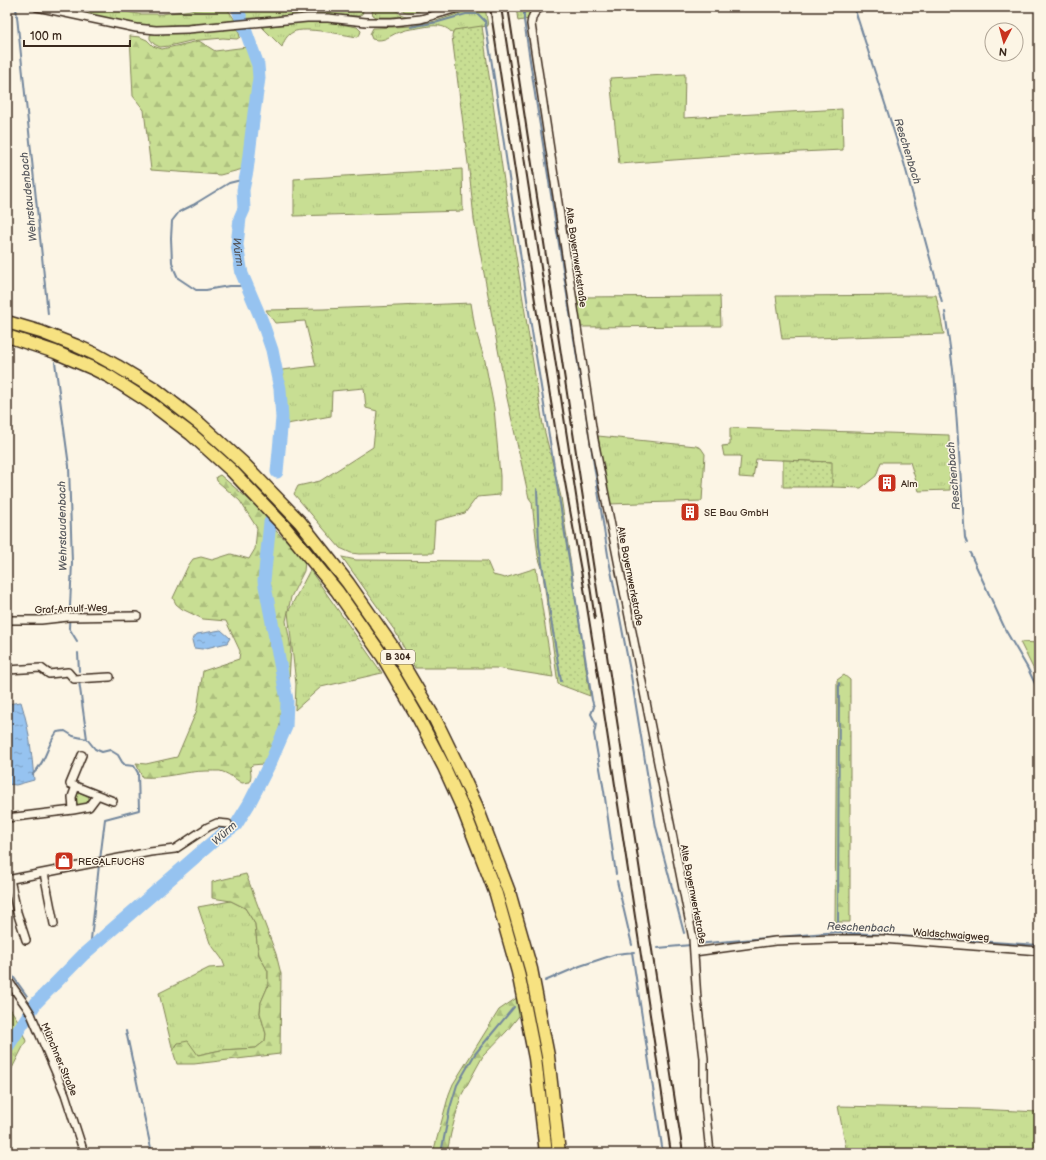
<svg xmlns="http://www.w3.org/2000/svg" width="1046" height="1160" viewBox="0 0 1046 1160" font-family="'Balsamiq Sans',sans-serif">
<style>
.grass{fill:url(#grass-tufts);stroke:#828458}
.forest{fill:url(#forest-firs);stroke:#828458}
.garden{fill:url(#garden-dots);stroke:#828458}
.water{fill:url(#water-ripples);stroke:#72869c}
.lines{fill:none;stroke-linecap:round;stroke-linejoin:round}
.stream{stroke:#72869c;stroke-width:2}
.river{stroke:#96c3f0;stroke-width:13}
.minor-casing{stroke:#3b2a1e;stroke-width:10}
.trunk-casing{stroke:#3b2a1e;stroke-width:15}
.minor{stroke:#fcf5e5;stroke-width:7}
.trunk{stroke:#f7e281;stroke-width:12}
.rail{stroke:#3b2a1e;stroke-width:2}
.labels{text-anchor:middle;stroke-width:3;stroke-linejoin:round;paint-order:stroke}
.shield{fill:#fcf5e5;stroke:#75675a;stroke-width:1}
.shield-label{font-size:9px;font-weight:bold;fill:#3b2a1e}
.street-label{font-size:10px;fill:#3b2a1e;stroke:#fcf5e5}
.poi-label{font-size:10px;fill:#3b2a1e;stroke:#fcf5e5;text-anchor:start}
.water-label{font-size:11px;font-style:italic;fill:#56585d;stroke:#fcf5e5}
</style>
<defs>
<pattern id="grass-tufts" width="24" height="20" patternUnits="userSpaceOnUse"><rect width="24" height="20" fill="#c8de93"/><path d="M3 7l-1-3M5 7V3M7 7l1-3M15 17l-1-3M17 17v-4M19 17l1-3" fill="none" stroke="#adbf7e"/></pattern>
<pattern id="forest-firs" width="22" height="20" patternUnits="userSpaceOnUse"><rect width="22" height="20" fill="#c8de93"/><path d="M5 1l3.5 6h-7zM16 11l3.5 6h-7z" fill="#adbf7e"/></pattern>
<pattern id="garden-dots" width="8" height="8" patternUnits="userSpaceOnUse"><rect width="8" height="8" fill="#c8de93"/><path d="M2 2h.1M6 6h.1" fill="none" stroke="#adbf7e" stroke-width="1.8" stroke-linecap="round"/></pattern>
<pattern id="water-ripples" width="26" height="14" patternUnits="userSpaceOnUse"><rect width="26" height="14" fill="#96c3f0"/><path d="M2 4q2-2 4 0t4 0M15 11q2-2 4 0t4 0" fill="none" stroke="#7c9fc2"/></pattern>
</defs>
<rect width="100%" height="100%" fill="#fcf5e5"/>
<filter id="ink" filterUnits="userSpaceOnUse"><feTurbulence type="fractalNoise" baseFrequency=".025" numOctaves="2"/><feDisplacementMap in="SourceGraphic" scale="8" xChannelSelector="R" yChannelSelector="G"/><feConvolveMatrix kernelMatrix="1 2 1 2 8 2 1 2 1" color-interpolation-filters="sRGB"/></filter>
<g filter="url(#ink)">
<!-- grass -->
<path class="grass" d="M54,7H112L132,13L139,14H162L214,7H226L235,20L211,23L156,26L136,24Z
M232,7H360L362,8L363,11L362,14L358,16L317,14L238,19Z
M374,7C379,7 385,6 390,7C398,10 400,17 410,16V17H376L373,15L372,12Z
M409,7H433C424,10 412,14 403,11V8Z
M478,7H485L488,26L455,30L453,34C444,22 430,26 418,28C412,29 407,29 402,31C390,34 386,43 372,39L370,34L373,28H375L411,26L436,21Z
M516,7H534L529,15V19L518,21Z
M314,21L329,22L357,27L361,31L360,34L358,37C343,35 305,26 293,32C286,36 284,41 282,47L262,27Z
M228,29H238L240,37L237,39L223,38L190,41L169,46L160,47L154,44L150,39V36L151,34Z
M685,74L684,118L842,109L843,150L756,154L619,164L610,78Z
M462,169L463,211L294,216V179Z
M936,295L944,334L782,339L776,296Z
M471,303L475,328L485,361L494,408L500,476V495L477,497L465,513L435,521L433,553L359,554L351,553L340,548L294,494L298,486L320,481L373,447L377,411L366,408L364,388L332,391L331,416L287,424L282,370L316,366L305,321L275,323L266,310L323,309Z
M730,428L949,435L950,490L919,491L910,462H881L876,476L861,488L832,487L831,462L756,459L753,478L739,477L741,456H724L722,446L730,445Z
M598,436L696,446L701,448L705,454L702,501L609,504Z
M342,557L356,560L487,561L493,575L505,578L536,568L553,677L496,668H415L395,631Z
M310,570L382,673L321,687L295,710L296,684L288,612Z
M1020,642L1039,643V680Z
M75 799a7 7 0 1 1 14 0a7 7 0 1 1-14 0Z
M231,901L245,908L255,924L257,943L259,955L268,971V986L261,1002L260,1013L266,1034L265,1041L256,1048L221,1050L198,1055L178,1043L173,1051L159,993L209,968L225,967L222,959L210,943L198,907Z
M7,1004L17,1019L26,1041L7,1078Z
M838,1106L975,1109L1039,1112V1153H847Z"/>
<!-- forest -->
<path class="forest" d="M130,36L140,37L147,40L153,46L162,49L199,41L215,51L247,47L254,66V90L243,169L220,175L151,170L144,110L133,96Z
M720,296L721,326L580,327L576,297Z
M220,475L260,509L277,532L300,553L305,561L304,571L291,597L286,621L291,648L289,680L283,705L278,736L268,759L263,764L252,765L250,767L251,775L250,782L242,783C235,779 228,773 220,771C216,771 211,771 207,771C185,771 164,779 142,777L136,763L146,764L177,757L197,710L203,671L239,659L240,651L226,621L203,619L182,609L176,604L173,598L188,566L193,559L201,557L212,560L231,554L249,559L255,549L257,528L240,501L217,481L216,477Z
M844,675L850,680V922H835L837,680Z
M246,874L276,954L281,974L280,1054L194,1064H177L173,1051L178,1043L188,1041L198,1055L221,1050L256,1048L265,1041L266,1034L260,1013L261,1002L268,986V971L259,955L257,943L255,924L245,908L231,901L212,898V882Z
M518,997L522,1012L507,1031L483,1056L461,1096L451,1133L447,1153H433L449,1094L453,1084L499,1010Z"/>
<!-- garden -->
<path class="garden" d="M482,26L504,181L543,425L561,497L590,696L558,684L544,582L542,568L538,556L532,502L529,498L507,398L474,219L470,179L452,36L454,30Z
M783,460L832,462V487H783Z"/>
<!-- water -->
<path class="water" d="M221,630L230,638L227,643L202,649L194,648L192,640L197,634Z
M21,702C29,727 32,754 34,780L16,785L7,784V704Z"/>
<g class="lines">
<!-- stream -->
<path class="stream" d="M16,7L48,314
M526,7L524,13V20L535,94L587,420L608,555L631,676L656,827L684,933
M854,7L904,163L942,302
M410,27L438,22L466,14H478L485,21C504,134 518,249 537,362C555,475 574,587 592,700L594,707L591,714L596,724L594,734L604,791L616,874
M245,179L229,183L193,205L179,212L172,221L171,238L172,262L174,269L178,278L196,290H206L217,288L229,286H239L246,285
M945,312L953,369L965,538L967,543
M55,362L69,466L72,563L69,628L77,641
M537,489L539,545L561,681
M970,553L1006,631L1027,667L1039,692
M78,653L79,671
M79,681L87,739L95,749L102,752L110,750L118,755L122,762L125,765L134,766L138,773L139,810L105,819L100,860
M33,774C46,762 47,745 57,732L65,731L73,736L87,739
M617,881L632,945
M838,922L839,683
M695,944L838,932L1039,945
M658,948L691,945
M90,949L99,865
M632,952L663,1153
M7,968L27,996
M545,981L580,966L616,954L634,952
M31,1005L33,1008
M126,1031L152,1153
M441,1153L450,1108L457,1085L475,1054L514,1007"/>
<!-- river -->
<g class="river">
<path id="s1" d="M237,7L258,65L259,78L254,113L247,171L243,190L244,209L240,218L237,245L242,274L262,321L272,350L280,389L282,418L277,472"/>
<path d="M7,1048L36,1003L84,954L216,839L236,825L249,804L271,761L286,727L287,700L264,581L270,522"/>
</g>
<!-- minor casing -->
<g class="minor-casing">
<path id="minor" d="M37,7L136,28L156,30L188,29L307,18H328L366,22H392L421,19L461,7
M542,7C534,11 532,16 531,24L594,440L693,939L697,1000L704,1058V1095L710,1153
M7,620H41L68,617L137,616
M7,670L41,668L49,674L68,672L74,679L110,677
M82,755L70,784L113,801
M73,810L72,797L76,786
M7,818L73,810L89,807L98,795
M44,873L54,924
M10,879L17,912L26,940
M7,880L150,852L175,849L208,827L217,823L228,824
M694,952L775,941L834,939H882L1039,951
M7,979L26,1006L31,1014L65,1094L84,1153"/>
</g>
<!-- trunk casing -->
<g class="trunk-casing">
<path id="trunk" d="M7,322L41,332L77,346L97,355L117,366L155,389L200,424L242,462L300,522L348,583L392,646L436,721L456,762L476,805L509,892L531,969L548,1056L559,1153
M7,336L55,352L92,368L110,377L149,402L191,434L232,471L283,525L337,591L383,657L419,719L444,767L463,809L496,894L518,972L535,1058L546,1153"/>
</g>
<!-- minor -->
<use href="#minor" class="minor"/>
<!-- trunk -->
<use href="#trunk" class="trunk"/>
<!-- rail -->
<path class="rail" d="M490,7L532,282L555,427L583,582L603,706L671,1153
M501,7L595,619
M508,7L683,1153"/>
</g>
</g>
<!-- icons -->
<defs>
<g id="building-square" transform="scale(1)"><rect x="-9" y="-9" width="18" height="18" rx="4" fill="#c8321e" stroke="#fcf5e5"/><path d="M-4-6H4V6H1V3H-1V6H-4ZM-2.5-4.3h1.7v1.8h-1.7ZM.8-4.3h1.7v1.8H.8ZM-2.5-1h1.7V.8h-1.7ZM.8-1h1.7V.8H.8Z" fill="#fff"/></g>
<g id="shop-square" transform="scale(1)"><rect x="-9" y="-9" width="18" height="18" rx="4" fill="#c8321e" stroke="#fcf5e5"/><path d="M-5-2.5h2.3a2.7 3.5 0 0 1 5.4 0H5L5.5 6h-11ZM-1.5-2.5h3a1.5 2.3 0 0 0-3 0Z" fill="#fff"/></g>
</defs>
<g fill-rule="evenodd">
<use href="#building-square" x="887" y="483"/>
<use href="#building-square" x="690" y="512"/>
<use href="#shop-square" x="64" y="861"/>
</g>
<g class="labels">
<!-- shield labels -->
<rect class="shield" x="381" y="650" width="34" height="14" rx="3"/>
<g class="shield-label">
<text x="398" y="660">B 304</text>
</g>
<!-- street labels -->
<g class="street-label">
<text transform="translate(577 257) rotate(82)" y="4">Alte Bayernwerkstraße</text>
<text transform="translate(631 576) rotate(79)" y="4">Alte Bayernwerkstraße</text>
<text transform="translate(71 608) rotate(-2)" y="4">Graf-Arnulf-Weg</text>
<text transform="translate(694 894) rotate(79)" y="4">Alte Bayernwerkstraße</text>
<text transform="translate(951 934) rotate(4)" y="4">Waldschwaigweg</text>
<text transform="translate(60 1059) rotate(67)" y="4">Münchner Straße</text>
</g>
<!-- poi labels -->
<g class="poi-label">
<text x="901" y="487">Alm</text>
<text x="704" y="516">SE Bau GmbH</text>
<text x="78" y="865">REGALFUCHS</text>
</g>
<!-- water labels -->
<g class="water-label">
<text transform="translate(908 151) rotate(73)" y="4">Reschenbach</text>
<text transform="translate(28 197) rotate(-96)" y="4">Wehrstaudenbach</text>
<text dy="4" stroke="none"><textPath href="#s1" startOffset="251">Würm</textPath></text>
<text transform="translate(953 476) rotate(-95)" y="4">Reschenbach</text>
<text transform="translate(62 526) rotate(-91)" y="4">Wehrstaudenbach</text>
<text transform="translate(224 833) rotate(-43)" y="4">Würm</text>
<text transform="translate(861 927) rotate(2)" y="4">Reschenbach</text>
</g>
</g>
<!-- margin -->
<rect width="1046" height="1160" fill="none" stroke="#fcf5e5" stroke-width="24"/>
<rect x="12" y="12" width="1022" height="1136" fill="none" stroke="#3b2a1e" stroke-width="1.5" filter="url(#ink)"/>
<!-- north arrow -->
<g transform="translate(1004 42) rotate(186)"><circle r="19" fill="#fcf5e5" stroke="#afa495"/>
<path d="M0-3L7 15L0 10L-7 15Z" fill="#c8321e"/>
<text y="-6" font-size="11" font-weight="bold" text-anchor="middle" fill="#3b2a1e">N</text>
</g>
<!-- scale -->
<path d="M24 40v6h106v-6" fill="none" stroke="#3b2a1e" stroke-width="2"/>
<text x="30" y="40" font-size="12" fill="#3b2a1e" stroke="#fcf5e5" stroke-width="3" paint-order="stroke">100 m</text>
</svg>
